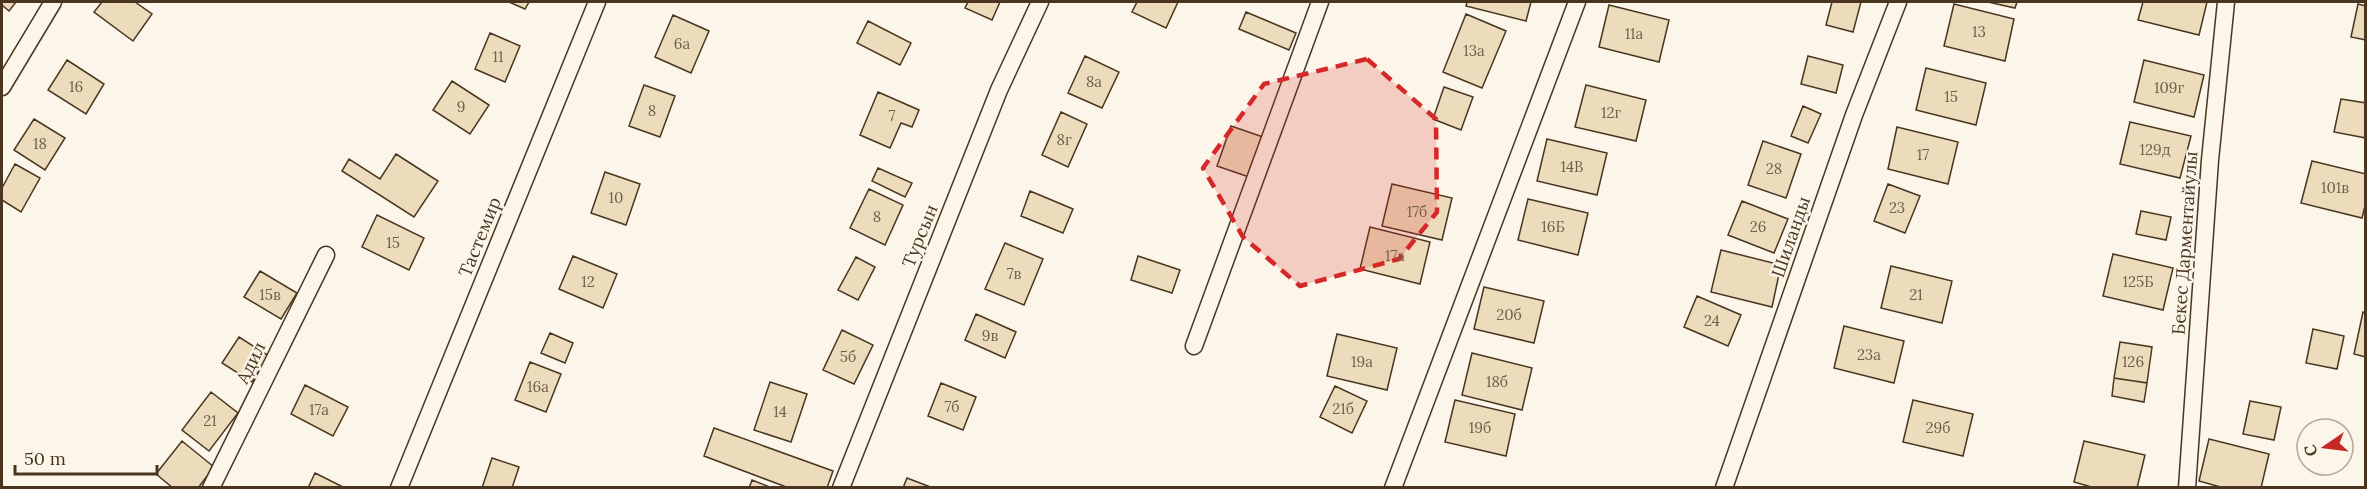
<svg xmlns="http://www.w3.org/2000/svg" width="2367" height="489" viewBox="0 0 2367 489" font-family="Lora,serif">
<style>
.building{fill:#ecdcbc;stroke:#4a3520;stroke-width:1.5}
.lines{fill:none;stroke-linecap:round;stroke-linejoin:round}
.street-casing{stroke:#4a3520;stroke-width:19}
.street{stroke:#fbf6e9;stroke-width:16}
.marked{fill:#d62828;fill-opacity:0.2;stroke:#d62828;stroke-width:4.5;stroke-dasharray:12 8;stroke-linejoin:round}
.labels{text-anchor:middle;stroke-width:4.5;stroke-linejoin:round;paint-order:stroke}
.number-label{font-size:15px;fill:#725f47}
.street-label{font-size:18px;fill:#4a3520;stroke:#fbf6e9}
</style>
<rect width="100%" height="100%" fill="#fbf6e9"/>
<!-- building -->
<path class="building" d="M2,2H16L9,11L2,5Z
M102,2H135L152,14L133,41L94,12Z
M509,2H529L525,9Z
M968,2H1000L992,20L965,8Z
M1137,2H1178L1166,28L1132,12Z
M1467,2H1531L1526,21L1466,6Z
M1832,2H1861L1853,32L1826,25Z
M1988,2H2017L2015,8Z
M2143,2H2207L2199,35L2138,20Z
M1954,4L2014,19L2005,61L1944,46Z
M2358,4L2366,6V40L2351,37Z
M1609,5L1669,20L1659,62L1599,47Z
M1246,12L1296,33L1289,50L1239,29Z
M1466,14L1506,31L1482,88L1443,72Z
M673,15L709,31L691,73L655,57Z
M868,21L911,43L900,65L857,43Z
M490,33L520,46L505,82L475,69Z
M1085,56L1119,72L1102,108L1068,93Z
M1808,56L1843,65L1836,93L1801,84Z
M67,60L104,84L86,114L48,90Z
M2144,60L2204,75L2194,117L2134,102Z
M1926,68L1986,83L1976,125L1916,110Z
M452,81L489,105L470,134L433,110Z
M644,85L675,96L660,137L629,126Z
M1586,85L1646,100L1636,141L1575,127Z
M1444,87L1473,97L1461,130L1433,119Z
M878,92L919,110L912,127L901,123L890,148L860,135Z
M2341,99L2366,103V138L2334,132Z
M1803,106L1821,114L1808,143L1791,136Z
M1061,112L1087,124L1068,167L1042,155Z
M34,119L65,138L45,170L14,150Z
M2130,122L2191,136L2180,178L2120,164Z
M1231,126L1263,137L1249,177L1217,166Z
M1897,127L1958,142L1948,184L1888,169Z
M1547,139L1607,153L1597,195L1537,181Z
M1763,141L1801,154L1786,198L1748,185Z
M396,154L438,181L414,217L342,171L349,159L380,179Z
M2312,161L2366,174V202L2362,218L2301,203Z
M15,164L40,178L21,212L2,200V188Z
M878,168L912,183L905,197L872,181Z
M605,172L640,184L626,225L591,213Z
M1392,184L1452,198L1442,240L1382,226Z
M1888,184L1920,196L1905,233L1874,221Z
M869,189L903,205L885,245L850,228Z
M1030,191L1073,209L1063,233L1021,216Z
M1528,199L1588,213L1578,255L1518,240Z
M1742,201L1788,219L1774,253L1728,235Z
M2141,211L2171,217L2166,240L2136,234Z
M377,215L424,238L409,270L362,247Z
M1370,227L1430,242L1420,284L1360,269Z
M1005,243L1043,259L1024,305L985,289Z
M1721,250L1781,265L1772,307L1711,292Z
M2113,254L2173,268L2163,310L2103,296Z
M573,256L617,274L603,308L559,289Z
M1138,256L1180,270L1172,293L1131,280Z
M856,257L875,267L858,300L838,290Z
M1891,266L1952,281L1942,323L1881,308Z
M260,271L297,293L281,319L244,297Z
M1484,287L1544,301L1534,343L1474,329Z
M1697,296L1741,315L1728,346L1684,327Z
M2363,312L2366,313V357L2354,354Z
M976,314L1016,332L1005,358L965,340Z
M1844,326L1904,341L1894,383L1834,368Z
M2313,329L2344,336L2337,369L2306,363Z
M842,330L873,345L854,384L823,370Z
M550,333L573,343L565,363L541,353Z
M1337,334L1397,348L1387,390L1327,376Z
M239,337L269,356L252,382L222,363Z
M2120,342L2152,347L2147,383L2114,378Z
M1472,353L1532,368L1522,410L1462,395Z
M530,362L561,374L546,412L515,400Z
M2114,378L2147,383L2144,402L2112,396Z
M770,382L807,394L791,442L754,430Z
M941,383L976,397L963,430L928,416Z
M305,385L348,407L333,436L291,414Z
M1335,386L1367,401L1352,433L1320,417Z
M211,392L238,413L209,451L182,430Z
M1455,400L1515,414L1506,456L1445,442Z
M1913,400L1973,414L1963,456L1903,442Z
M2250,401L2281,407L2274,440L2243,434Z
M714,428L833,471L827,488H789L704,456Z
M2209,439L2269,454L2261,488H2224L2199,481Z
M182,441L214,467L198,488H173L156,474Z
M2084,441L2145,455L2137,488H2095L2074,482Z
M492,458L519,467L512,488H482Z
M315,473L343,487V488H308Z
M907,478L933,488H903Z
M752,480L772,488H749Z"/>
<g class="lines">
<!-- street casing -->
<g class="street-casing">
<path id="street" d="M2,87L53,2
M1194,346L1320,2
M211,488L326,255
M399,488L597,2
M841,488L999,90L1040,2
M1393,488L1577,2
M1724,488L1854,115L1898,2
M2187,488L2210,160L2226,2"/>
</g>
<!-- street -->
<use href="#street" class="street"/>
</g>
<!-- marked area -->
<path class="marked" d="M1367,59L1436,119L1437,212L1399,259L1300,286L1243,237L1203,168L1264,84Z"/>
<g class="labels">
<!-- number labels -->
<g class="number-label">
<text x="1979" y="37">13</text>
<text x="1634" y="39">11а</text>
<text x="682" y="49">6а</text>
<text x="1474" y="56">13а</text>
<text x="498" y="62">11</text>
<text x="1094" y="87">8а</text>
<text x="76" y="92">16</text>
<text x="2169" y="93">109г</text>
<text x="1951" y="102">15</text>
<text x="461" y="112">9</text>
<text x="652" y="116">8</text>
<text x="1611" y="118">12г</text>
<text x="892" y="121">7</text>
<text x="1064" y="145">8г</text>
<text x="40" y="149">18</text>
<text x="2155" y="155">129д</text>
<text x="1923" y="160">17</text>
<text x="1572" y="172">14В</text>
<text x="1774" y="174">28</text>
<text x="2335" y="193">101в</text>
<text x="616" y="203">10</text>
<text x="1897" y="213">23</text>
<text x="1417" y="217">17б</text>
<text x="877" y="222">8</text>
<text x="1553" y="232">16Б</text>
<text x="1758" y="232">26</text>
<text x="393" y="248">15</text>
<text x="1395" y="261">17а</text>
<text x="1014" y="279">7в</text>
<text x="588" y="287">12</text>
<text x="2138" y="287">125Б</text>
<text x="270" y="300">15в</text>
<text x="1916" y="300">21</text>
<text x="1509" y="320">20б</text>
<text x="1712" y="326">24</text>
<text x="990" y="341">9в</text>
<text x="1869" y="360">23а</text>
<text x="848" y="362">5б</text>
<text x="1362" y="367">19а</text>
<text x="2133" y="367">126</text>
<text x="1497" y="387">18б</text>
<text x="538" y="392">16а</text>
<text x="952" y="412">7б</text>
<text x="1343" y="414">21б</text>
<text x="319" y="415">17а</text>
<text x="780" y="417">14</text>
<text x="210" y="426">21</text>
<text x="1480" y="433">19б</text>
<text x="1938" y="433">29б</text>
</g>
<!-- street labels -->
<g class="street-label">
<text transform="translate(920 236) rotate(-68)" y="6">Турсын</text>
<text transform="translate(480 237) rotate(-68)" y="6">Тастемир</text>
<text transform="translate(1791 237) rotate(-71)" y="6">Шиланды</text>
<text transform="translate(2185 243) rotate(-86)" y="6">Бекес Дарментайулы</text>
<text transform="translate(251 363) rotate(-64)" y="6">Адил</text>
</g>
</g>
<!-- border -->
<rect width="2367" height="489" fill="none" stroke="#4a3520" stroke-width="6"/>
<!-- north arrow -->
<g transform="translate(2325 447) rotate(256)"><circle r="28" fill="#fbf6e9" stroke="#b4a999" stroke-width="1.5"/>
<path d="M0-4.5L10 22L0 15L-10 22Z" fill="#c62828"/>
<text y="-9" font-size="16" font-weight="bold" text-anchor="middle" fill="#4a3520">С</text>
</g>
<!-- scale -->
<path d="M15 465v9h142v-9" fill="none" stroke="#4a3520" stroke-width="3"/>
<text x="24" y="465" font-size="18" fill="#4a3520" stroke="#fbf6e9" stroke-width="4.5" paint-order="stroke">50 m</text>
</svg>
